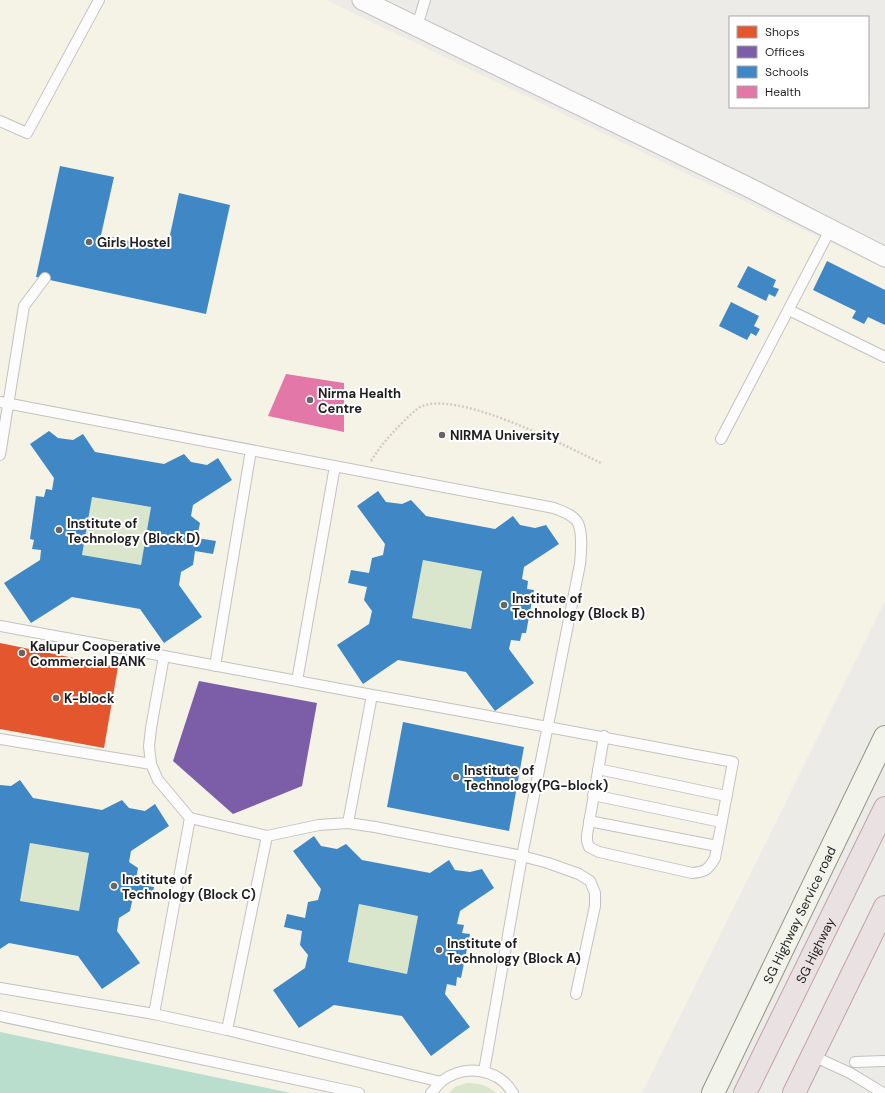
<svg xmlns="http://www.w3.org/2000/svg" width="885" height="1093" viewBox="0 0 885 1093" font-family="'DM Sans',sans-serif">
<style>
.education{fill:#f5f3e5}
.grass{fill:#dae6cb}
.pitch{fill:#b9decd}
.shops{fill:#e4572e}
.offices{fill:#7b5ea7}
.schools{fill:#3f88c5;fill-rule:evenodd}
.health{fill:#e377a8}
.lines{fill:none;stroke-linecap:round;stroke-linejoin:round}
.lane-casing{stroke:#c3c2c0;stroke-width:12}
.street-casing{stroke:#c3c2c0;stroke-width:21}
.secondary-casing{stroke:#949482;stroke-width:24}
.highway-casing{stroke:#bea3ac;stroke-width:24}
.path{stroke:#d5cac8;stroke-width:2.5;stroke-dasharray:2 2;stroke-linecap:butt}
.lane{stroke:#fcfcfc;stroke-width:10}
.street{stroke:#fcfcfc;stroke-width:19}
.secondary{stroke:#f2f3eb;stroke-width:22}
.highway{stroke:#e9e1e2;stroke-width:22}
.poi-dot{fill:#676665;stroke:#fff;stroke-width:1.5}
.labels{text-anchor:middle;stroke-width:4;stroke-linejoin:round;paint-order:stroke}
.poi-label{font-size:13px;font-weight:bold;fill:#1f1f1f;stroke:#fff;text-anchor:start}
.street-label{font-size:13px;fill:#1f1f1f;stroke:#fff}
</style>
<rect width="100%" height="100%" fill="#edebe8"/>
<!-- education -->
<path class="education" d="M0,0H326L885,269V601L642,1093H0Z"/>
<!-- grass -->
<path class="grass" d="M92,497L151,507L141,565L82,555Z
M423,560L482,571L471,629L412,618Z
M30,843L89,853L79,911L20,901Z
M359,904L418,916L407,974L348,962Z
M466,1083C479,1083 487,1085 496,1093H449L455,1087Z"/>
<!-- pitch -->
<path class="pitch" d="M0,1032L291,1093H0Z"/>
<!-- shops -->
<path class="shops" d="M0,643L118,667L104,748L0,729Z"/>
<!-- offices -->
<path class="offices" d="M199,681L317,703L302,786L233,814L173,761Z"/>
<!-- schools -->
<path class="schools" d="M60,166L114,177L101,235L167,249L179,193L230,205L206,314L36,277Z
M827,261L885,290V325L868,317L864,324L852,318L856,311L813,290Z
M748,266L776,280L773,287L779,289L775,297L769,294L766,301L737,287Z
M731,302L759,316L754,326L760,329L756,336L751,333L747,340L719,326Z
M49,431L58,438L73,440L83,434L95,452L164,464L184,454L191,462L207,465L218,458L232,480L193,505L191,516L200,523L197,538L216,541L213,554L195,551L193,565L181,572L179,585L202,617L164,643L140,609L72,597L31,623L4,583L40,560L41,550L32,549L34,540L30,539L36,496L44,497L46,489L52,490L54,478L30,444ZM92,497L151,507L141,565L82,555Z
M378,491L386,502L402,504L411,500L426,516L495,529L513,516L520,525L535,528L546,525L559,544L524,567L522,579L528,581L527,589L534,590L526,633H522L520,641L511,640L509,649L534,683L495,711L466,672L398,660L363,684L337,645L369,624L372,611L364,600L367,587L348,583L351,570L369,573L372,558L383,555L385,544L357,506ZM423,560L482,571L471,629L412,618Z
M403,722L524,747L509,831L387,807Z
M20,780L33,798L102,810L122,800L129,808L145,811L155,804L169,826L131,851L129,862L138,868L135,884L154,887L151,901L133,897L130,911L119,918L117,931L140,963L102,989L78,956L9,943L0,949V785L11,786ZM30,843L89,853L79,911L20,901Z
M314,836L321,846L337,849L346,844L362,860L430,873L449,860L455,870L470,872L482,869L494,888L460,911L457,924L464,925L462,933L470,934L461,978L457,977L456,986L447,984L445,994L470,1027L431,1056L402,1016L334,1005L299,1028L273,990L305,968L308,955L300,945L302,931L284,927L287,914L305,918L308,902L318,900L321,889L293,851ZM359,904L418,916L407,974L348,962Z"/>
<!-- health -->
<path class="health" d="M286,374L344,383V432L268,416Z"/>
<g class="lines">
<!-- lane casing -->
<g class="lane-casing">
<path id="lane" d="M417,26L425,0
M0,121L27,133L99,0
M789,310L885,357
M0,402L554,508C561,511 574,515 578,523C583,534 581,552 580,564L522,856L484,1071
M721,439L830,230
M0,455L24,306L45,278
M0,626L164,656
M215,666L251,450
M297,681L335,466
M372,695C492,716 612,739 733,762L715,858C708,870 705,872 692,873L599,852L589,847L587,841V835L604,736
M0,739L151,764
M598,769L726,796
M593,795L721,822
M589,821L717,846
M348,823L372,695L164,656L151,728L149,746L151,764L158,780L190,818L267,836L319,825L348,823L375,827L522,856L548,863L579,874L590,881L595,893V906L576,994
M0,988L154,1014L227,1030L441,1082
M154,1014L190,818
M0,1016L359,1093
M227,1030L267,836
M813,1056L850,1073L883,1093
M855,1062L885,1061
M431,1093C435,1089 438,1084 442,1081C465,1064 498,1068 513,1093"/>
</g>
<!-- street casing -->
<g class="street-casing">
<path id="street" d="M362,0L750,188L885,257"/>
</g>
<!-- secondary casing -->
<g class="secondary-casing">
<g id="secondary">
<path id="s1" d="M713,1093L885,737"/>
</g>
</g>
<!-- highway casing -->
<g class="highway-casing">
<g id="highway">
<path id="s2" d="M745,1093L885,808"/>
<path d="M794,1093L885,907"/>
</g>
</g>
<!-- path -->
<path class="path" d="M371,461C381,445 391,434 404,421C409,416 414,411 420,407C457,389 565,446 601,463"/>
<!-- lane -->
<use href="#lane" class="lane"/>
<!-- street -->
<use href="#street" class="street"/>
<!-- secondary -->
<use href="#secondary" class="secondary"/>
<!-- highway -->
<use href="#highway" class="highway"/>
</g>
<!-- markers -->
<g class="poi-dot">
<circle cx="89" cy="242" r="4"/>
<circle cx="310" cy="400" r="4"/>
<circle cx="442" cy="435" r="4"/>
<circle cx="59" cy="530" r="4"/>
<circle cx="504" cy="605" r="4"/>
<circle cx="22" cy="653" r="4"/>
<circle cx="56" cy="698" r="4"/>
<circle cx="456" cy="777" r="4"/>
<circle cx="114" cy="886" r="4"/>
<circle cx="439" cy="950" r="4"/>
</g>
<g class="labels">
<!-- poi labels -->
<g class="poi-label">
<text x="97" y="247">Girls Hostel</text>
<text x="318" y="398">Nirma Health<tspan x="318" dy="15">Centre</tspan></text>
<text x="450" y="440">NIRMA University</text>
<text x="67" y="528">Institute of<tspan x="67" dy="15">Technology (Block D)</tspan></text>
<text x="512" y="603">Institute of<tspan x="512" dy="15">Technology (Block B)</tspan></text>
<text x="30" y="651">Kalupur Cooperative<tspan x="30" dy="15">Commercial BANK</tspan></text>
<text x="64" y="703">K-block</text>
<text x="464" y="775">Institute of<tspan x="464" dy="15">Technology(PG-block)</tspan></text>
<text x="122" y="884">Institute of<tspan x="122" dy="15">Technology (Block C)</tspan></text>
<text x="447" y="948">Institute of<tspan x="447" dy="15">Technology (Block A)</tspan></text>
</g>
<!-- street labels -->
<g class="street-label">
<text dy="5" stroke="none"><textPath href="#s1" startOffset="198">SG Highway Service road</textPath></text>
<text dy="5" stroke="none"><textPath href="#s2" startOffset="159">SG Highway</textPath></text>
</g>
</g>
<!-- legend -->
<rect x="729" y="16" width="140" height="92" fill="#ffffff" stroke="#a5a5a5"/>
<rect x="737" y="26" width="20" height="12" fill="#e4572e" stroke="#a5a5a5"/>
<text x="765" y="36" font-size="12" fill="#1f1f1f">Shops</text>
<rect x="737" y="46" width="20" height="12" fill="#7b5ea7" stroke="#a5a5a5"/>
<text x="765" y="56" font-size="12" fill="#1f1f1f">Offices</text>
<rect x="737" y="66" width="20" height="12" fill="#3f88c5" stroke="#a5a5a5"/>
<text x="765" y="76" font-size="12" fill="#1f1f1f">Schools</text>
<rect x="737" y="86" width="20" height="12" fill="#e377a8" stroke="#a5a5a5"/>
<text x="765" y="96" font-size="12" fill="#1f1f1f">Health</text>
</svg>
